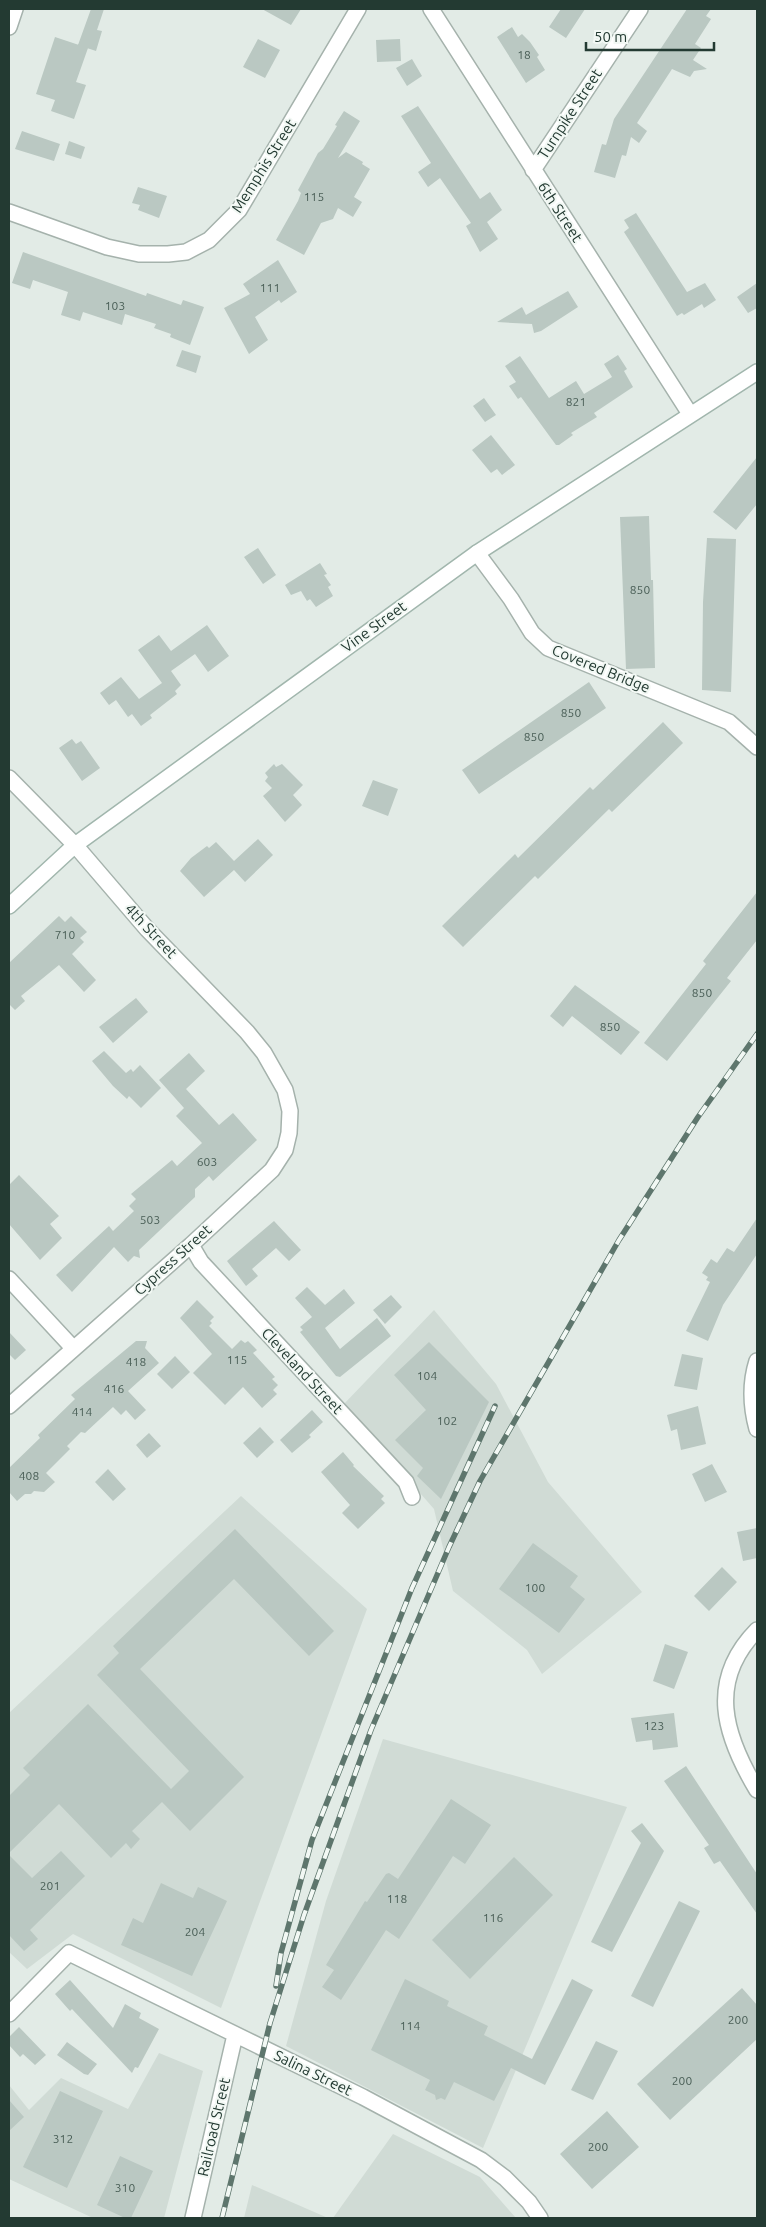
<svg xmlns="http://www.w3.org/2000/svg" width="766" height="2227" viewBox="0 0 766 2227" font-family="Ubuntu,sans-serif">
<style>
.built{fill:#d0dbd5}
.building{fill:#bac8c2}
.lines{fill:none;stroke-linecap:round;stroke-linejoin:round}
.street-casing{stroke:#a5b2ac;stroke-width:18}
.secondary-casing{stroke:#a1b6ad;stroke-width:18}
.street{stroke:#fff;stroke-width:15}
.secondary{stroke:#fff;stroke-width:15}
.rail-casing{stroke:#5e766d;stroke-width:5.5}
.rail{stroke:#f2f8f4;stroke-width:4;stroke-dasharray:11;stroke-linecap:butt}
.labels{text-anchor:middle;stroke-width:4;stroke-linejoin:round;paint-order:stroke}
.number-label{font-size:12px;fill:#495e56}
.street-label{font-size:15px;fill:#233a32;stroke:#f2f8f4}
</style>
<rect width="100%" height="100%" fill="#e2ebe6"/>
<!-- built -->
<path class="built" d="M434,1310L496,1384L548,1482L642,1592L542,1674L527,1650L453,1591L434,1509L343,1405Z
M241,1496L367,1609L221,2008L73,1934L27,1969L9,1952V1713Z
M383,1739L627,1807L483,2148L286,2046L326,1901Z
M159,2053L203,2071L164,2218H93L9,2179V2085L29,2110L61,2078L128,2109Z
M393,2134L480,2177L516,2218H333Z
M252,2185L328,2218H244Z"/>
<!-- building -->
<path class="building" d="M91,9H104L97,30L102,31L96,51L78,45Z
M262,9H301L291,25Z
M561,9H585L566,38L549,27Z
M687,9H711L706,16L711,19L695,44L701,48L693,60L707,69L694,71L690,77L672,69L637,123L647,131L639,143L631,137L626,156L622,155L615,178L594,172L602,144L606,145L614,119Z
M512,27L518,37L522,34L530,42L539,55L537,57L545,70L526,83L497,37Z
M55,37L88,48L76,82L86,85L74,119L51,111L55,100L36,94Z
M258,39L280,50L265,78L243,67Z
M400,39L401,61L377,62L376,40Z
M412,59L422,76L407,86L396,68Z
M418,106L480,199L490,192L502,210L487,222L498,239L480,252L466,226L471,223L440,178L428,187L418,172L431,163L401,116Z
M344,111L360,121L338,158L346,152L363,162L362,164L370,169L354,197L362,202L353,217L338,208L333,219L321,223L304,255L276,240L298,201L301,193L298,190L318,153L323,149L337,126L335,125Z
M22,131L60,144L54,161L15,149Z
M69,141L85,147L81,159L65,154Z
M138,187L167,196L159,218L138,210L140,205L132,203Z
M636,213L687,292L705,283L716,300L704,308L702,304L684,315L682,313L677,316L624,232L629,228L624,220Z
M23,252L146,296L147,293L181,305L183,300L204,307L190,345L170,337L171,334L154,328L156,324L125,314L122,325L83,312L80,321L61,315L68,292L33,280L30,289L12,283Z
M278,260L297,292L281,303L279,300L255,317L268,340L249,354L224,308L250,294L243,284Z
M757,283V308L748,313L737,297Z
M568,291L578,307L541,331L534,333L532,324L497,322L522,307L526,315Z
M182,350L201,356L196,373L176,366Z
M618,355L627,369L624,371L633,387L594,413L597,417L571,433L573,435L559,445H556L521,397L518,399L509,386L516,382L505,366L520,356L549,398L576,381L584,394L612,377L604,364Z
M484,398L496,415L485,422L473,406Z
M491,435L515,465L502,475L497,469L491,473L472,450Z
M757,457V504L736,530L713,512Z
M649,516L651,580H653L655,668L626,669L620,517Z
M707,538L736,539L731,692L702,690L703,602Z
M258,548L276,575L263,584L244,557Z
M320,563L327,574L324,575L331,585L328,587L333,596L316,607L310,599L307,601L301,591L291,595L285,585Z
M207,625L229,656L208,672L195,654L171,671L181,685L175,691L177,694L150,715L152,718L141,726L132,714L128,717L116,700L109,705L100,693L121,677L139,699L162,683L138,650L159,635L171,651Z
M589,682L606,708L479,794L462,770Z
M663,722L683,743L612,812L609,809L538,879L535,876L463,947L442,926L515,854L518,858L590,787L593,790Z
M72,739L76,744L81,741L100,768L82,781L59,748Z
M274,764L276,767L282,764L303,785L293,795L302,805L285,822L263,796L272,788L265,781L268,777L265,773Z
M373,780L398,789L388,816L362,806Z
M258,839L273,855L245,882L234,870L204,897L180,871L191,858L207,846L209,848L216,842L234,861Z
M757,892V940L727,978L731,981L667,1061L644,1043L706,964L703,961Z
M59,916L65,922L71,916L87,932L80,938L84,942L72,954L96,980L84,992L59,965L21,996L25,1001L15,1010L9,1004V963Z
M575,985L640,1032L621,1055L572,1016L563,1027L550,1016Z
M136,998L148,1012L113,1043L99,1027Z
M104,1051L126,1073L131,1069L133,1072L140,1065L161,1088L141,1108L129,1096L127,1099L113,1086L92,1061Z
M189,1053L205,1071L186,1089L219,1125L233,1113L257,1140L213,1181L209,1176L195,1189V1197L139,1250L140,1258L134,1256L128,1262L114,1247L72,1292L56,1275L109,1226L113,1231L134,1211L129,1206L136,1199L131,1194L172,1160L177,1166L202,1143L176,1116L184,1108L159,1080Z
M19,1175L59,1216L50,1224L62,1238L40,1260L9,1224V1185Z
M757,1218V1254L723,1305L708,1341L686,1331L710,1282L706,1280L708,1277L702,1273L711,1259L717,1263L727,1248L734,1252Z
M274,1221L301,1250L289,1261L276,1248L252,1269L258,1276L246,1286L227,1261Z
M307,1287L325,1305L344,1289L355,1303L325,1328L340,1349L377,1318L391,1336L340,1377L336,1376L300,1332L303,1330L300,1327L312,1317L295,1298Z
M391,1295L402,1307L385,1324L373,1310Z
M197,1300L214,1317L210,1321L212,1323L209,1326L232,1349L241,1340L245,1343L248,1341L257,1350L253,1353L275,1377L272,1379L278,1385L273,1390L277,1394L262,1408L243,1387L225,1405L193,1373L212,1354L180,1318Z
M9,1332L26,1350L15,1360L9,1354Z
M136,1341H147L145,1348L159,1363L128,1391L146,1410L135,1420L126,1410L121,1415L113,1407L85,1433L81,1432L67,1446L70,1449L46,1473L55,1482L44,1492L34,1491L31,1494H25L17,1501L9,1492V1468L40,1438L38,1435L75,1399L71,1395Z
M429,1342L489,1402L441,1499L417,1476L423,1468L395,1440L426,1410L394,1375Z
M682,1354L703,1358L697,1390L674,1386Z
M175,1356L190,1372L172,1389L157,1374Z
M698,1406L706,1444L681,1450L677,1429L671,1431L667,1415Z
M312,1410L323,1422L309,1435L311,1437L292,1453L280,1440Z
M260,1427L274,1442L257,1458L243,1443Z
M149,1433L161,1446L147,1458L136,1445Z
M343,1452L354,1465L353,1466L384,1496L381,1499L385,1503L358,1529L342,1513L350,1505L321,1472Z
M712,1464L727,1492L705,1502L692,1474Z
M108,1469L126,1489L113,1501L95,1482Z
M757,1528V1558L743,1561L737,1532Z
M235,1529L334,1631L309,1656L234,1579L140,1669L244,1777L190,1831L162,1802L132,1831L140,1839L131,1849L126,1843L111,1858L59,1804L9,1853V1796L30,1775L23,1768L88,1704L171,1789L189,1771L97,1675L119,1653L113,1646Z
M533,1543L578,1576L570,1587L585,1599L559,1633L499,1589Z
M722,1567L737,1582L709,1611L694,1596Z
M665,1644L688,1652L674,1689L653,1681Z
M674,1713L678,1747L653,1750L652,1740L636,1742L631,1718Z
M686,1766L757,1874V1914L720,1861L714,1864L704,1848L709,1845L664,1781Z
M451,1799L491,1825L465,1864L453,1856L399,1939L386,1930L341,2000L322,1987L334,1970L326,1965L365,1901L367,1902L386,1874L389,1873L398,1879Z
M642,1823L664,1851L612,1952L591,1942L641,1843L631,1831Z
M61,1851L85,1876L30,1930L38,1939L24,1951L9,1935V1855L32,1878Z
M514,1857L553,1895L470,1979L432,1940Z
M161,1883L193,1898L198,1887L227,1901L192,1976L121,1945L133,1918L143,1923Z
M679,1901L700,1911L653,2007L631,1996Z
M405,1979L449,2001L447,2006L488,2026L484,2035L532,2059L572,1979L593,1990L545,2085L511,2068L494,2101L454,2082L445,2100L441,2098L436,2100L435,2095L425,2090L430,2080L371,2050Z
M70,1980L113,2028L125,2004L141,2013L139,2018L159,2029L138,2068L135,2067L132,2073L72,2009L70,2011L55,1994Z
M742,1988L757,2005V2039L670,2120L637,2084Z
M19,2027L46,2055L35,2065L23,2054L20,2057L9,2045V2037Z
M596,2041L618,2051L593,2100L571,2090Z
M67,2042L97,2064L88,2075L84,2074L57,2055Z
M60,2091L103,2111L67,2188L23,2167Z
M9,2100L24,2117L9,2131Z
M607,2111L639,2147L592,2189L560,2154Z
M120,2156L153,2171L131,2218H125L97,2205Z"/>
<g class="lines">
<!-- street casing -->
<g class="street-casing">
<path id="street" d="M431,9L690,414
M9,27L15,9
M533,170L640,9
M9,212L107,247L139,254H168L186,252L209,240L239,210L358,9
M477,553L511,599L532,633L548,648L729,722L757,747
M9,778L75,845L147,929L247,1032L264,1053L285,1090L290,1111L289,1133L285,1150L272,1170L191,1245L9,1406
M191,1245L201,1262L406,1482L412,1497
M9,1279L73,1348
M757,1361C750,1383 751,1407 757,1429
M757,1630C707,1681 724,1735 757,1790
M9,2014L69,1953L363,2097L481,2160L505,2178L529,2202L540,2218
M193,2218L235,2035"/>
</g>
<!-- secondary casing -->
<g class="secondary-casing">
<path id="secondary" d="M9,906L75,845L477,553L757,372"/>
</g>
<!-- street -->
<use href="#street" class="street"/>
<!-- secondary -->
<use href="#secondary" class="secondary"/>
<!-- rail casing -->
<g class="rail-casing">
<path id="rail" d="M276,1986L281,1953L312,1840L412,1588L495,1406
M222,2218L270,2023L304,1915L371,1730L449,1547L480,1481L619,1240L698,1117L757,1034"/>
</g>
<!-- rail -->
<use href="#rail" class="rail"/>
</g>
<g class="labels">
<!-- number labels -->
<g class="number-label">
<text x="524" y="59">18</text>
<text x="314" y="201">115</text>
<text x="270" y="292">111</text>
<text x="115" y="310">103</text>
<text x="576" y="406">821</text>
<text x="640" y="594">850</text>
<text x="571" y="717">850</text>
<text x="534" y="741">850</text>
<text x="65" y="939">710</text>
<text x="702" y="997">850</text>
<text x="610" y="1031">850</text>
<text x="207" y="1166">603</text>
<text x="150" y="1224">503</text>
<text x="237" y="1364">115</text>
<text x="136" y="1366">418</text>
<text x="427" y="1380">104</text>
<text x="114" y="1393">416</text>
<text x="82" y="1416">414</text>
<text x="447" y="1425">102</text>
<text x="29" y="1480">408</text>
<text x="535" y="1592">100</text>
<text x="654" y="1730">123</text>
<text x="50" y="1890">201</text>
<text x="397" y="1903">118</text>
<text x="493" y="1922">116</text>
<text x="195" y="1936">204</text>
<text x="738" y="2024">200</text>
<text x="410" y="2030">114</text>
<text x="682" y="2085">200</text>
<text x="63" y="2143">312</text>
<text x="598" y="2151">200</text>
<text x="125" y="2192">310</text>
</g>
<!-- street labels -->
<g class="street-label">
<text transform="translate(570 114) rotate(-57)" y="5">Turnpike Street</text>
<text transform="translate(264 166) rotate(-58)" y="5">Memphis Street</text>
<text transform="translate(560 212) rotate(57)" y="5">6th Street</text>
<text transform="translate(374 627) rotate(-36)" y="5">Vine Street</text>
<text transform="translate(601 669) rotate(22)" y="5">Covered Bridge</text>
<text transform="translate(151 931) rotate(47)" y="5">4th Street</text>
<text transform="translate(173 1260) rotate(-42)" y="5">Cypress Street</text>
<text transform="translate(302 1371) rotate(47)" y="5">Cleveland Street</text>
<text transform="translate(313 2073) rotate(26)" y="5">Salina Street</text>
<text transform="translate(214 2127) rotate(-77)" y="5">Railroad Street</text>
</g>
</g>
<!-- border -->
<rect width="766" height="2227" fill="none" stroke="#233a32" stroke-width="20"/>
<!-- scale -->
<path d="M586 42v8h128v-8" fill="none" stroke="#233a32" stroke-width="2.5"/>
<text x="594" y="42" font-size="15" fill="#233a32" stroke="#f2f8f4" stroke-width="4" paint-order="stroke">50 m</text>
</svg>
